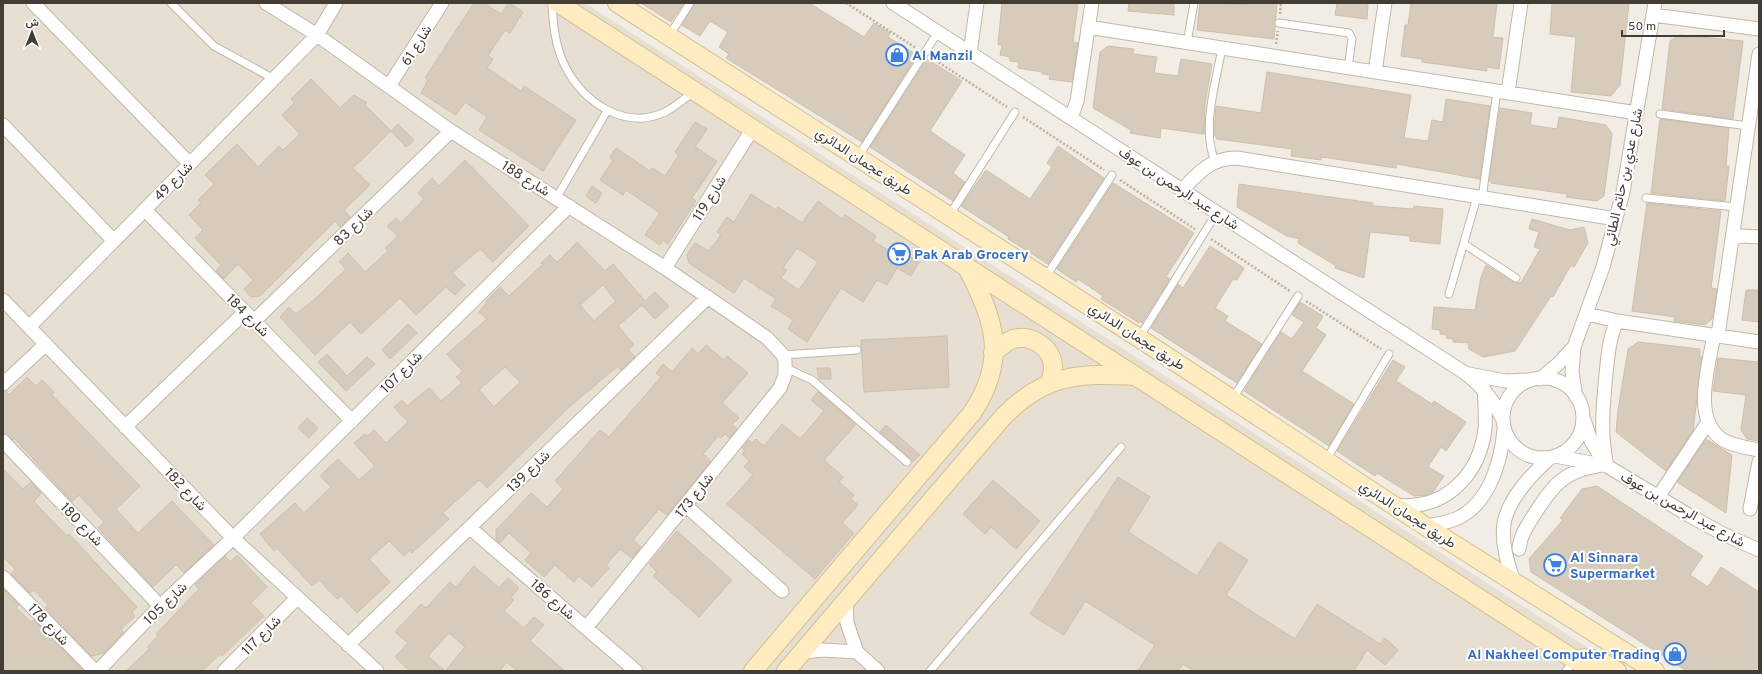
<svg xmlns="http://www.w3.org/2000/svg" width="1762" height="674" viewBox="0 0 1762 674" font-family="Overpass,Vazirmatn,sans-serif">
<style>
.residential{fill:#e6dfd2}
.building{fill:#d7cbbc;stroke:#cfbfac;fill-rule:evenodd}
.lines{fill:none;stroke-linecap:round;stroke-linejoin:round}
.lane-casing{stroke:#c1b7a9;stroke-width:9}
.street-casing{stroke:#c1b7a9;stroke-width:15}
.secondary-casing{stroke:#d3bf93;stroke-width:20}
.path{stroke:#c0af98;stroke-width:2.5;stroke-dasharray:2 2;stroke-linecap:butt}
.lane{stroke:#fff;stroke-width:7}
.street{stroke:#fff;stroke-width:13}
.secondary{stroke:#ffedc1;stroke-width:18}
.labels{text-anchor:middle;stroke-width:4;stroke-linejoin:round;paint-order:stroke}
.street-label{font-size:14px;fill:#443d34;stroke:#fff}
.shop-label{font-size:14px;font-weight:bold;fill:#366cbe;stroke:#fff;text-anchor:start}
</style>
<rect width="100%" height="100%" fill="#f2ede4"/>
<!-- residential -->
<path class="residential" d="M3,3H585L1624,671H3Z"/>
<!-- building -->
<path class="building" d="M474,3H484L501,14L509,3L523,12L510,33L505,30L488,56L493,59L487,68L521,91L524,86L576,120L543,171L479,130L487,117L465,102L456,115L421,93L428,80L425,78Z
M641,3H684L671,22Z
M695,3H809L864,37L874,23L890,33L888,37L917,55L862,142L726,58L729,54L719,47L728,32L710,21L700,36L682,25Z
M1002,3H1078L1073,42L1078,43L1072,82L1049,79L1050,75L1042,74V72L1018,68L1019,62L1010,61V57L1000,55L1002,45H998Z
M1129,3H1174V15L1128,11Z
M1200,3L1256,5V3H1277L1274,39L1197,30Z
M1337,3H1368L1367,19L1335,15Z
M1411,3H1497L1493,37L1503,38L1499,69L1487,67V71L1422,62V59L1401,56L1405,25H1408Z
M1552,3H1629L1620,85L1611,96L1571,92L1576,37L1550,34Z
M1679,35L1743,41L1733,119L1662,109L1670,41Z
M1108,46L1134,49L1133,54L1157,57L1154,73L1178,76L1181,59L1212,64L1205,104L1204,134L1161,128L1160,138L1130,133L1131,130L1093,108L1100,52Z
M927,59L962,81L930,131L965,155L953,173L965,182L953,201L870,147Z
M1267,72L1411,95L1404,138L1428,141L1432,120L1443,122L1446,99L1490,106L1480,179L1397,164L1396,168L1322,157L1321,160L1291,156L1292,149L1217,139L1214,134L1216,106L1261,113Z
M311,79L340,108L354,95L367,103L365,105L391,131L353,168L370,185L344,210L350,217L340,227L335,221L260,296L251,297L244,289L253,280L238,264L224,279L216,271L221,265L195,238L203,230L189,215L201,203L198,200L214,184L205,175L237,144L258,167L279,146L283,150L300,134L282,115L294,103L291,99Z
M1500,108L1532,113L1530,125L1557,129L1559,117L1606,125L1612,134L1604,196L1597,201L1566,197L1567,194L1491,183L1492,181H1489Z
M1660,119L1729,128L1726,166H1729L1725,201L1651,193Z
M695,122L707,129L695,147L717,161L692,198L696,201L668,244L663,240L660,245L645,235L660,213L626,190L623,195L600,180L613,160L610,157L616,148L650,171L652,168L665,176L679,155L675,152Z
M398,124L414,140L406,147L391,131Z
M1058,146L1104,178L1048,264L1008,239L1009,237L961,206L986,170L1030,199L1052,167L1047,163Z
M465,160L529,226L493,262L480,249L452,273L465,285L455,295L446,287L416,315L400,298L361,334L350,322L315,355L280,317L289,307L296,314L316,298L346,269L339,262L348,253L365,272L388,251L385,248L398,236L387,226L396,218L401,223L424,199L418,193L432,178L439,186Z
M1113,183L1194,233L1166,277L1170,279L1142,323L1140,321L1139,323L1101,299L1103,296L1078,279L1076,282L1057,269Z
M1239,184L1373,203V206L1413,209L1414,206L1443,209L1440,244L1410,241V236L1370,232L1364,278L1335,268V265L1298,243L1299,239L1287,236L1237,207Z
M592,186L602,193L596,203L586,196Z
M751,194L776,210L778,207L802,223L818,201L842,219L845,215L876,236L873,241L894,254L897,249L919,262L911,276L897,268L887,285L877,280L863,302L841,288L807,342L788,329L793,320L771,306L776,299L744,278L734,293L689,263L687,255L695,243L709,251L721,235L717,232L727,217L734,222ZM797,248L818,262L799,290L781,278L787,270L783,268Z
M1647,203L1721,211L1711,288L1717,289L1712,319L1705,325L1674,321L1675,317L1632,311Z
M1532,219L1570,230L1584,227L1588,243L1574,267L1571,265L1553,297L1551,296L1515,351L1483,357L1469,349L1468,343L1453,342V339L1446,338L1447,335L1440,334V330L1432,329L1434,307L1475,310L1481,277L1486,265L1513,282L1521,283L1540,249L1534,247L1539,232L1529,229Z
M577,242L605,271L613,264L645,301L655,292L669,306L655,319L642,305L618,326L634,345L628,350L635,357L621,370L618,366L568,408L487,488L479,480L443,513L449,519L412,553L410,550L404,556L389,541L369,559L390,582L357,613L341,596L337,599L319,580L312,586L277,548L274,551L260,534L295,503L304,513L331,487L320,476L338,459L359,480L375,466L354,443L365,434L367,436L374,430L386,443L408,422L394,407L402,400L407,406L429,388L441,401L462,383L456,377L463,372L447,354L487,319L479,312L487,302L486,301L500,287L509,296L543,264L541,263L550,255L557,262ZM603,285L616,301L594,321L580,305ZM505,367L520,382L494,407L479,390Z
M1210,246L1244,268L1237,280L1233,279L1215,308L1228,316L1225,321L1262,344L1237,383L1151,328L1178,284L1183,288Z
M1746,290H1759V322L1742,320Z
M1300,302L1323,316L1316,328L1326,335L1302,371L1354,404L1329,446L1244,391L1281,332L1292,339L1304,322L1292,315Z
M408,324L417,333L390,359L382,350Z
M947,336L949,387L864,392L861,340Z
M1638,342L1700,349V357H1702L1693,431L1666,471L1616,432L1618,410L1628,349Z
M706,345L724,360L727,356L748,373L722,403L739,418L732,425L737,429L729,438L725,434L721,438L718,436L703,454L711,461L667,515L659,509L633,540L641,547L632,558L620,549L606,565L609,568L592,587L579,576L574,582L555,565L544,577L525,560L531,553L509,533L500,543L496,540V530L531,493L547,507L563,489L555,481L600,430L609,437L661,377L656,373L663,364L672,372L692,348L698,354Z
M327,354L347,376L367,357L375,364L346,391L318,362Z
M1718,358L1759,362V441L1747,439L1741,430L1746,395L1713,391Z
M1393,360L1405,367L1396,381L1432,404L1434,401L1466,422L1446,451L1441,447L1428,467L1444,476L1433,492L1426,495L1414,496L1377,473L1375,476L1337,451Z
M817,368H830L831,379H819Z
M27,377L36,386L42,380L54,392L52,395L140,486L116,509L138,533L172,501L214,545L184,573L176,565L153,587L98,528L104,522L79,495L72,502L14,438L13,440L3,433V392L6,391L9,395Z
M818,392L856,424L824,460L843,477L839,482L854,495L851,499L858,505L842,523L854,533L815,579L727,504L753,475L744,467L749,461L742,454L745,451L742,448L749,440L752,443L756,439L764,446L782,424L800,439L824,411L811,400Z
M307,418L318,428L309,438L298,428Z
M886,425L920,455L913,462L880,432Z
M1706,439L1732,455L1726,513L1677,482Z
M3,469L23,489L31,482L41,493L34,502L67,536L69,534L137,607L132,612L135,616L121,629L124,632L104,653L91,656L45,608L48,605L34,590L30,593L11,574L15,569L3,557Z
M1118,477L1150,497L1128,532L1197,576L1219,542L1248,560L1226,595L1295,639L1317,604L1380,644L1385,638L1398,650L1385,665L1367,650L1354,671H1194L1183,664L1178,671H1138L1155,645L1085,601L1064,635L1030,614Z
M993,480L1040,521L1016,549L991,527L985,534L963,514Z
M1597,486L1703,556L1690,575L1708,587L1721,567L1759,592V665L1755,671H1687L1531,572L1529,559L1563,520L1560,518L1582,489Z
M677,531L732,580L699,617L653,576L657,572L649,564Z
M237,555L267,587L251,603L264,616L222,656L220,654L202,671H126L149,649L147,647L158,636L156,634L199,589L195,585L225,556L230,562Z
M474,566L499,588L508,578L519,588L511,597L514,600L504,611L524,628L534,617L544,625L530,641L565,671H517L507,662L499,671H410L395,657L408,643L395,632L421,604L426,608L450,582L456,587ZM449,633L465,647L445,671L428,656Z
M3,588L19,605L16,608L31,622L34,620L84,671H3Z"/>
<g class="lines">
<!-- lane casing -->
<g class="lane-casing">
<path id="lane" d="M171,3L214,46L274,79
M552,3C553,24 555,46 565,66C583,102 625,131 665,112C675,107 684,99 693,92
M1279,23L1349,33L1352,39L1348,68
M669,36L690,3
M1187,43L1194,3
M1660,114L1748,126
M858,157L938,32
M1215,161C1201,129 1216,82 1222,48
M557,197L607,111
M1482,198L1497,91
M1646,198L1736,207
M949,216L1015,112
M1464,244L1516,278
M1045,278L1112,175
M1449,294L1477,197
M1139,338L1217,212
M783,355L857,350
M786,368L812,380L907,462
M1233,398L1298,296
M1326,460L1389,354
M930,671L1121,447
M1566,671L1575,660"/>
</g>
<!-- street casing -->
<g class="street-casing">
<path id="street" d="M33,3L190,164
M266,3L317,35L451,131L665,268L767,338L783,355L785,361V375L780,388L586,628
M893,3L1465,373C1482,386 1494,400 1503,420
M1653,15L1759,29
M1088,27L1637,113
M970,53L977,3
M1375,72L1385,3
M389,86L442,3
M1508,93L1521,3
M1071,118L1077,101L1092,3
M3,125L114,241
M1182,190C1199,172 1211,158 1237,158L1616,219
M145,210L352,421
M1732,239L1741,236L1759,237
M665,268L753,128
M3,300L233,538L377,671
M1587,314L1617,321L1759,342
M254,321L451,131
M29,327L317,35L336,3
M1714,335C1709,365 1691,420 1723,440C1734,446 1747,448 1759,450
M1718,335L1759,54
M1469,374L1505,381L1529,380
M1503 418a40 40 0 1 1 80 0a40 40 0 1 1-80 0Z
M1540,379L1558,364L1574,347
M3,384L46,344
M1576,397L1572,372L1574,347L1603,267L1623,192L1655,3
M1584,420L1591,441L1604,462
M125,427L245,312
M3,441L160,606
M1555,456L1607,466L1690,516L1723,534L1759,550
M1607,466C1600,435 1603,406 1606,374C1608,356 1609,338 1617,321
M1658,497L1708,422
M1395,505C1443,511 1479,477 1485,429C1486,416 1485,403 1484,389
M686,506L782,591
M1750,509L1759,462
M1425,526C1437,524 1449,523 1460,517C1490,501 1501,461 1504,430
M470,528L636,671
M1519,549C1520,536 1527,526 1534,515C1551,488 1563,471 1597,466
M3,577L95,671
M1514,582C1508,564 1501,543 1504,524C1508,498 1532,474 1551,457
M846,602L847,623L857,652L878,671
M348,645L708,297
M803,652L824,650L857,652
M98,671L160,606L233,538L569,206
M224,671L297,598"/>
</g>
<!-- secondary casing -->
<g class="secondary-casing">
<path id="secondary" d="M558,3L1592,671
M617,3L1139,338L1425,526L1655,671
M993,353C999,348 1005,342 1013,339C1032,334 1053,348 1053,368C1053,373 1051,378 1050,383
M1576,660C1592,655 1603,662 1617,671
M753,671L972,413C1008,359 995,319 966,266
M786,671L1002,418C1044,374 1078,373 1136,376"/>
</g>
<!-- path -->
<path class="path" d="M846,3L916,48
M1280,14L1281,3
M1276,44L1278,31
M932,58L1007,107
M1023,117L1104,170
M1120,180L1195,229
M1211,239L1290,291
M1306,301L1381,349"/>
<!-- lane -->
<use href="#lane" class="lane"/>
<!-- street -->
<use href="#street" class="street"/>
<!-- secondary -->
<use href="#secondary" class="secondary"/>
</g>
<!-- icons -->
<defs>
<g id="shop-ring" transform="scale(1.15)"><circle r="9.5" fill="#fff" stroke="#3f7fe0" stroke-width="1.5"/><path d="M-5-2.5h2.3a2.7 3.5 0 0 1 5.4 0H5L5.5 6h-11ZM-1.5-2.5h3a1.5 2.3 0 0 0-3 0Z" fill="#3f7fe0"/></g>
<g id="supermarket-ring" transform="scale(1.15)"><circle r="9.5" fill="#fff" stroke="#3f7fe0" stroke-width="1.5"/><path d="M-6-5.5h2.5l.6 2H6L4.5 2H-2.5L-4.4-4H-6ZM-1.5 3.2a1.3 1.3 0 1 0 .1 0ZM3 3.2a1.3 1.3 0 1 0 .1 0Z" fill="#3f7fe0"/></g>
</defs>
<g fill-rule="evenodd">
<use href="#shop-ring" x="897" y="55"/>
<use href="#supermarket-ring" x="899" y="254"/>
<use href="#supermarket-ring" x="1555" y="565"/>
<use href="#shop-ring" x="1675" y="654"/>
</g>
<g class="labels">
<!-- street labels -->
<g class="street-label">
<text transform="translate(416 45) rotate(-58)" y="5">شارع 61</text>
<text transform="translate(864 161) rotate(33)" y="5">طريق عجمان الدائري</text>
<text transform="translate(1623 177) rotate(-78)" y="5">شارع عدي بن حاتم الطائي</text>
<text transform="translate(526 178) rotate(32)" y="5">شارع 188</text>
<text transform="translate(173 181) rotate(-45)" y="5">شارع 49</text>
<text transform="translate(1179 188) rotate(33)" y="5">شارع عبد الرحمن بن عوف</text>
<text transform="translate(709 198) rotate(-58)" y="5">شارع 119</text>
<text transform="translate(353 226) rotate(-44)" y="5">شارع 83</text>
<text transform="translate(248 315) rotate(45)" y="5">شارع 184</text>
<text transform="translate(1137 336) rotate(33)" y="5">طريق عجمان الدائري</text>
<text transform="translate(401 372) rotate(-45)" y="5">شارع 107</text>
<text transform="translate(528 471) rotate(-44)" y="5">شارع 139</text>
<text transform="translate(186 489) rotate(46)" y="5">شارع 182</text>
<text transform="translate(694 495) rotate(-51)" y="5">شارع 173</text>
<text transform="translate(1683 509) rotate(29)" y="5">شارع عبد الرحمن بن عوف</text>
<text transform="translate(1408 514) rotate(33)" y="5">طريق عجمان الدائري</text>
<text transform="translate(82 524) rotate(46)" y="5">شارع 180</text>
<text transform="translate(553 599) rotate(41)" y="5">شارع 186</text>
<text transform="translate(165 603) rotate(-44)" y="5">شارع 105</text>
<text transform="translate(49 624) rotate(46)" y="5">شارع 178</text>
<text transform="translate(261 635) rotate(-45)" y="5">شارع 117</text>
</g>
<!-- shop labels -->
<g class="shop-label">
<text x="912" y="60">Al Manzil</text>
<text x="914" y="259">Pak Arab Grocery</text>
<text x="1570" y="562">Al Sinnara<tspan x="1570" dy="16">Supermarket</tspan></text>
<text x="1660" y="659" text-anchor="end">Al Nakheel Computer Trading</text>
</g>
</g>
<!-- border -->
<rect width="1762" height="674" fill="none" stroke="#443d34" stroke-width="8"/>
<!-- north arrow -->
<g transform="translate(32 32)" stroke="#ffffff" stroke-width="3" paint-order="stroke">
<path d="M0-3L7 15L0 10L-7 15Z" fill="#443d34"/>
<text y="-6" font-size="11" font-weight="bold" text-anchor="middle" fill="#443d34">ش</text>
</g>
<!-- scale -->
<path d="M1622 30v6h102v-6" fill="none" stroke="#443d34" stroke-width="2"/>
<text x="1628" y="30" font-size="12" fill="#443d34" stroke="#ffffff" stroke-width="3" paint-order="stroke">50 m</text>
</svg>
